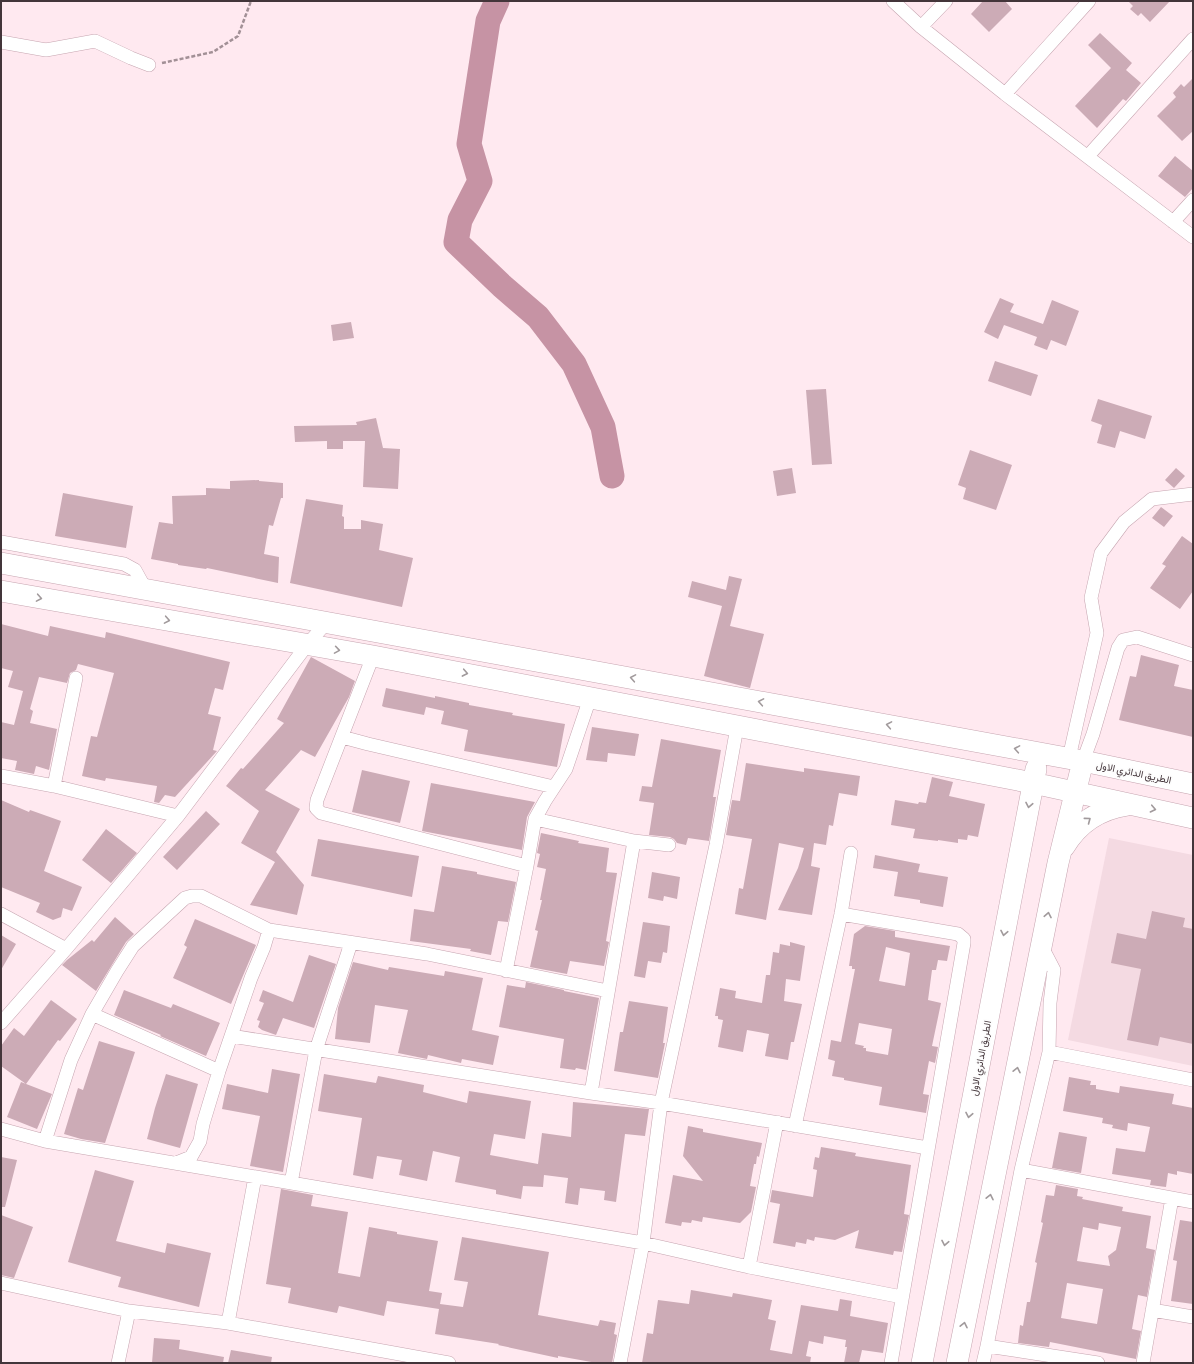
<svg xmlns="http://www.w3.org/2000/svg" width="1194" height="1364" viewBox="0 0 1194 1364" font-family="'Source Sans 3',Vazirmatn,sans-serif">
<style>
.built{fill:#f4dae2}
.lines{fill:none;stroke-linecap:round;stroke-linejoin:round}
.river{stroke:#c693a4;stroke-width:25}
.building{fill:#ccabb6;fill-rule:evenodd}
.minor-casing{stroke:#c6a5b0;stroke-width:14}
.primary-casing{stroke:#c6a5b0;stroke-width:22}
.path{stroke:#a29096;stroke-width:2.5;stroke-dasharray:4 2;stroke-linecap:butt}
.minor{stroke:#fff;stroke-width:13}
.primary{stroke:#fff;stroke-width:21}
.oneway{stroke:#a19a9c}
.labels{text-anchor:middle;stroke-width:3.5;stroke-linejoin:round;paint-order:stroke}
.street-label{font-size:10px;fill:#43353a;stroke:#fdfdfd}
</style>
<rect width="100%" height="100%" fill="#ffe9f0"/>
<!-- built -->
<path class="built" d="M1109,838L1193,855V1066L1068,1040Z"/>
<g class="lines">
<!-- river -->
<path class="river" d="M497,1L488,21L469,144L480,181L460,220L456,242L502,286L538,317L574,364L603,427L612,476"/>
</g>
<!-- building -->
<path class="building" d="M983,1H1005L1012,9L989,32L971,14Z
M1128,1H1170L1150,22L1141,13L1138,16L1130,9L1133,6Z
M1100,33L1132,63L1126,70L1141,83L1126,101L1123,99L1097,128L1075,106L1111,68L1088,45Z
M1193,78V131L1182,141L1157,116L1176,97L1173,93L1181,84L1184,87Z
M1175,156L1193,171V188L1185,197L1158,176Z
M1000,298L1014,304L1010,312L1043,324L1052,300L1079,311L1066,346L1051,340L1047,350L1034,345L1037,337L1004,325L998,339L984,332Z
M351,322L354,338L333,341L331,325Z
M995,361L1038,375L1031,396L988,381Z
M826,389L832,464L812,465L806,390Z
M1098,399L1152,416L1145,439L1120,431L1115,448L1097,443L1102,425L1091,421Z
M376,418L383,448L400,449L398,489L363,487L365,441H343V449H327V441L295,442L294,426L357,425L356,422Z
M970,450L1012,465L996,510L963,499L966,488L958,485Z
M792,468L796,493L777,496L773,471Z
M1176,468L1185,476L1174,488L1165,480Z
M259,480V481L283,483V498H281L273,526L269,525L264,554L279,557L278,583L207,568L206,569L178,565V564L151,559L159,522L173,524L172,496L206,495V488L230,489V481Z
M63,493L133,506L126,548L55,536Z
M306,499L343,505L342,516L344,517V529H361V520L383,524L379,550L413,558L402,607L290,583Z
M1161,507L1173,516L1164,527L1152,518Z
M1182,536L1193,544V591L1180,609L1150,588L1166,566L1162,564Z
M729,576L742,579L730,626L764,634L750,688L704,676L722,606L688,597L692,581L726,590Z
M1,624L48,636L50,626L105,638L106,632L230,662L223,690L215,688L208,714L221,717L213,750L217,751L175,797L165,795L159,803L154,802L157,786L106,778L105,781L82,776L91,736L97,737L114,673L78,664L76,670L70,673L67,683L39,677L30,709L33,711L30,723L57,729L49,770L36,766L34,774L15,770L17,761L1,758V722L14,725L23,691L8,687L13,671L1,668Z
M1141,655L1179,665L1174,686L1193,690V737L1119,720L1130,676L1136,677Z
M311,657L355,681L349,697L315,757L301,750L265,790L300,809L276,852L304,885L297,915L250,905L275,862L241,843L259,811L226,786L241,768L243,769L284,723L277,719Z
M386,688L435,698V696L469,703V705L513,713L512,715L565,724L557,767L464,751L468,730L441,724L444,711L426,707L424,715L384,707L382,706Z
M592,727L639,734L635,756L608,753L607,762L586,760Z
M661,739L721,750L713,797H716L709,841L688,838L686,845L677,843L674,839L670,837L649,835L654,803L639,801L642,786L652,787Z
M746,763L804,772V768L860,776L857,796L839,793L833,826L829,825L826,845L814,843L811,866L820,868L812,915L778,910L798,868L804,848L779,843L766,920L735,914L739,888L743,889L752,839L726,835L732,800L740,801Z
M362,770L410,781L400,823L352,812Z
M932,777L953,782L949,796L985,804L978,837L968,835L967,840L958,839V843L938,840V841L913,838L915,829L891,825L895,800L918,804L919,802L926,803Z
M431,783L535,802L527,817L522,850L422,831Z
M1,800L29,812L30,810L61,821L44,871L82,887L72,911L63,908L61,917L53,920L36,912L40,903L1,887Z
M206,811L220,824L177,870L163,857Z
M106,829L137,853L111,883L82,860Z
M541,833L579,841L578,843L609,848L606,872L617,873L606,941L609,942L604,966L570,961L567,974L530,967L538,931L535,930L542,900H540L546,869L537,867L540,854L537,853Z
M318,839L419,856L412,897L311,876Z
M875,855L920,864L918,872L948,877L943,907L920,903V900L894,896L898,872L873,868Z
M442,866L477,872V874L516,882L508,922L498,921L491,955L470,951L471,949L410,941L414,909L434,912Z
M652,872L680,877L677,899L664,896L663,901L648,898Z
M1152,911L1185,918L1183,927L1193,929V1044L1160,1037L1158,1046L1127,1040L1141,969L1111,963L1117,933L1146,939Z
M115,917L134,934L126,942L96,991L62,965L67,960L92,940L94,942Z
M195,919L256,945L231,1004L173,978L187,947L184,945Z
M643,922L670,926L667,953L663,952L661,963L648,961L645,978L634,976Z
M865,926L895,931V937L950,946L947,961L938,960L936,970H932L928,1000L941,1003L932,1046L938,1047L935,1063L929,1061L923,1094L929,1095L926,1113L879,1105L882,1087L844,1080V1078L832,1076L835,1061L828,1059L831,1040L841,1042L855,969H852V966H849L854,934ZM886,947L910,953L905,986L879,981ZM859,1023L892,1029L888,1055L866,1051V1048H863L864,1046L855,1044Z
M1,935L16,944L1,970Z
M790,942L805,946L800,981L786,979L784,1001L802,1004L794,1042H791L788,1060L765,1056L769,1034L747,1030L743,1052L718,1047L723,1020L718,1019V1016H715L720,988L736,991L735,998L762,1003L766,975H770L773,952L779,953L780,944L790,946Z
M309,955L336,964L314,1028L283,1018L276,1035L262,1030L258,1027L260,1021L257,1020L264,1003L259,1001L263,990L293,1002Z
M353,962L388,970L389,967L444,976L445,971L483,978L472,1030L499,1036L493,1065L462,1059L461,1063L428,1055L427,1059L398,1053L408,1010L375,1005L370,1043L335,1039L338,1008Z
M526,982L564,990V991L599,998L586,1070L576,1068L575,1070L560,1068L564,1039L499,1027L507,985L525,988Z
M124,990L171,1008L173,1004L220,1023L206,1056L160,1036L161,1035L114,1015Z
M51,1000L77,1019L60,1041L58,1040L26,1084L1,1066V1046L14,1028L24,1036Z
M629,1001L668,1007L663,1043H665L658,1078L614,1071L620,1032H623Z
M99,1041L135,1052L105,1143L81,1139L64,1134L78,1088L83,1090Z
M272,1069L300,1074L283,1172L250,1166L260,1116L222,1109L227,1084L268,1093Z
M166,1074L198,1084L180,1148L147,1139L155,1108Z
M324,1074L376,1083L378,1076L424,1085L423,1092L467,1103L469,1091L531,1101L525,1139L494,1134L490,1155L538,1164L542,1133L571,1137L573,1102L649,1109L645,1136L625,1134L616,1202L604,1200L605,1191L580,1188L578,1205L565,1203L568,1178L544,1175L543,1187L523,1186L521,1199L496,1194V1190L455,1182L460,1157L433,1151L427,1181L399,1175L402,1160L377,1156L373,1179L353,1175L362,1118L318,1111Z
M1069,1077L1091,1081L1090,1085H1096V1089L1119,1093L1120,1086L1174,1094L1172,1104L1193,1108V1174L1177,1171V1175L1168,1173L1166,1187L1150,1185L1151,1180L1112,1174L1116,1148L1145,1152L1150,1127L1128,1123L1127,1131L1112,1128L1113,1125L1102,1123L1103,1118L1063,1111Z
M21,1082L52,1094L37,1129L7,1117Z
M688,1126L703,1129V1132L762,1143L759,1157L757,1156L756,1164H754L750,1186L756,1187L751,1212L740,1223L703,1217L702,1222L692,1220L691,1223L682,1222L681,1226L665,1223L673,1175L703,1181L683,1156Z
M1059,1132L1087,1137L1081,1173L1052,1168Z
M821,1147L856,1153L855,1156L911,1165L904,1214L909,1215L902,1252L894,1251L893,1255L855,1248L859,1230L835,1240L815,1237L814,1241L807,1239L806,1244L796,1242L795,1247L773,1243L780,1204L770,1202L772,1190L813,1197L817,1170L813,1169L815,1157L819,1158Z
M1,1157L17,1160L5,1207H1Z
M95,1170L134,1181L116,1241L165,1253L167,1243L211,1253L199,1307L118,1287L121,1277L68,1262Z
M1056,1185L1078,1189L1077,1196L1083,1197L1082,1199L1123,1207L1122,1211L1151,1216L1146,1248L1155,1250L1147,1297L1138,1295L1132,1329L1141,1331L1136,1359L1050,1342L1049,1347L1018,1343L1020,1325L1023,1326L1027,1302H1030L1037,1263L1035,1262L1043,1223L1041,1222L1046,1195L1054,1196ZM1099,1223L1121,1227L1116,1250L1108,1256L1110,1266L1077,1261L1083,1227L1098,1230ZM1067,1283L1103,1289L1097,1324L1061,1318Z
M281,1189L313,1195L311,1206L348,1212L338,1273L360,1277L369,1227L397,1232V1234L438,1241L429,1291L442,1293L440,1304L463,1307L468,1282L454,1280L462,1237L549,1252L538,1315L598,1326L600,1320L616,1323L614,1334L617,1335L612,1363H597L558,1356V1358L498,1345L499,1344L435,1334L439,1309L387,1301L384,1316L339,1306L337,1313L288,1303L291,1288L266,1284Z
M1,1215L33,1227L14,1278L1,1275Z
M1180,1220L1193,1222V1304L1171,1301L1177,1261L1173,1260Z
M691,1290L732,1297L733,1293L772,1300L768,1319L776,1321L770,1350L792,1354L801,1305L838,1311L840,1299L852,1301L850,1316L888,1323L883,1353L862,1350L859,1363H844L847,1347H845L846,1340L824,1336L823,1344L809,1341L806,1356L811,1357L810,1363H642L647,1333L653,1334L658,1300L689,1304Z
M154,1338L180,1340L179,1349L224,1357L223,1363H152Z
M231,1350L272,1357L271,1363H228Z"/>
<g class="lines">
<!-- minor casing -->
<g class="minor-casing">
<path id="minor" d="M893,1L921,27L1005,94L1193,237
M921,27L946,1
M1,42L46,50L95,41L131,58L149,65
M1005,94L1089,1
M1088,156L1193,39
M1173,222L1193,200
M1,542L124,564L135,570L146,590
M373,656L317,800L316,808L321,813L527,866
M342,737L368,744L554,787
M1069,758L1097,633L1091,598L1101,553L1124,522L1152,499L1193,494
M1083,761L1093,734L1118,648L1123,640L1137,637L1193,655
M1,776L54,786L178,816
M54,786L76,678
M535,819L634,841
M1,914L66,949
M841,914L958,934L964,939V943L891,1363
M506,971L527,866L535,819L545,801L566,769L590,698
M92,1014L219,1071
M1,1023L66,949L178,816L307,645L327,622
M231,1036L591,1093L661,1103L928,1148
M1049,1052L1193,1080
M591,1093L634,841L669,845
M795,1126L841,914L851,853
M1,1129L45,1141L643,1243L749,1267L902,1297
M45,1141L71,1060L92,1014L117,971L133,946L185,898L192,896H201L269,930L427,954L608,991
M176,1163L191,1157L200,1141L203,1124L219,1071L251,978L264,947L269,930
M1021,1170L1193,1202
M291,1183L316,1050L351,943
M749,1267L777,1122
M1,1283L129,1311L228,1323L449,1363
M1152,1310L1193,1317
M228,1323L255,1177
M987,1346L1098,1363
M118,1363L129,1311
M620,1363L643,1243L661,1103L716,845L737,727
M983,1363L987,1346L1021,1170L1049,1052L1050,1003L1054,970L1042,947
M1143,1363L1172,1198"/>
</g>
<!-- primary casing -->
<g class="primary-casing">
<path id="primary" d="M1,563L1083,761L1193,784
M1,591L373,656L1033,783L1193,818
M1064,847C1078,823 1100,809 1127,805
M922,1363L1036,769
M957,1363L1058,863L1083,761"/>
</g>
<!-- path -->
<path class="path" d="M162,63L213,52L238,36L251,1"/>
<!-- minor -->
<use href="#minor" class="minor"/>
<!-- primary -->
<use href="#primary" class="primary"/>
</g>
<!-- one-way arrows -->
<defs><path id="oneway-chevron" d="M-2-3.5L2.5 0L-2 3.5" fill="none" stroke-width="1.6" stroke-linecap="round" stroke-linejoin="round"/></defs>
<g class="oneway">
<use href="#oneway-chevron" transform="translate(39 598) rotate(10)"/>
<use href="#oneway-chevron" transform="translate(167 620) rotate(10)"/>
<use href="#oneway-chevron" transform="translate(337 650) rotate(9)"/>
<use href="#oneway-chevron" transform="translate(465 673) rotate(11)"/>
<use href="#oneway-chevron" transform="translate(633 678) rotate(-170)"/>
<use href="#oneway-chevron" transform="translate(761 702) rotate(-170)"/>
<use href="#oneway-chevron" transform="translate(889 725) rotate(-170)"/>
<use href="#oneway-chevron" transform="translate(1017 749) rotate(-170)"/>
<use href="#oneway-chevron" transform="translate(1029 805) rotate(101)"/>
<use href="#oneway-chevron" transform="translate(1153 809) rotate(12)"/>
<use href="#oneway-chevron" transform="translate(1088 820) rotate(-37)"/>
<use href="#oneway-chevron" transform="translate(1048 915) rotate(-79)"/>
<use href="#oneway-chevron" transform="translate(1004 933) rotate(101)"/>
<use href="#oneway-chevron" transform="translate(1017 1070) rotate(-78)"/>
<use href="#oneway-chevron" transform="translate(969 1115) rotate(101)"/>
<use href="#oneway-chevron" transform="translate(990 1197) rotate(-78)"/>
<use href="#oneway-chevron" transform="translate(945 1243) rotate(101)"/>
<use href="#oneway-chevron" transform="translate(964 1325) rotate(-78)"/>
</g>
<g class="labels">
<!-- street labels -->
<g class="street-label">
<text transform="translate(1134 772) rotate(12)" y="4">الطريق الدائري الاول</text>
<text transform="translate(980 1058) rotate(-79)" y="4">الطريق الدائري الاول</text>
</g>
</g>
<!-- border -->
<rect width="1194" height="1364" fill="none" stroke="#43353a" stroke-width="4"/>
</svg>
